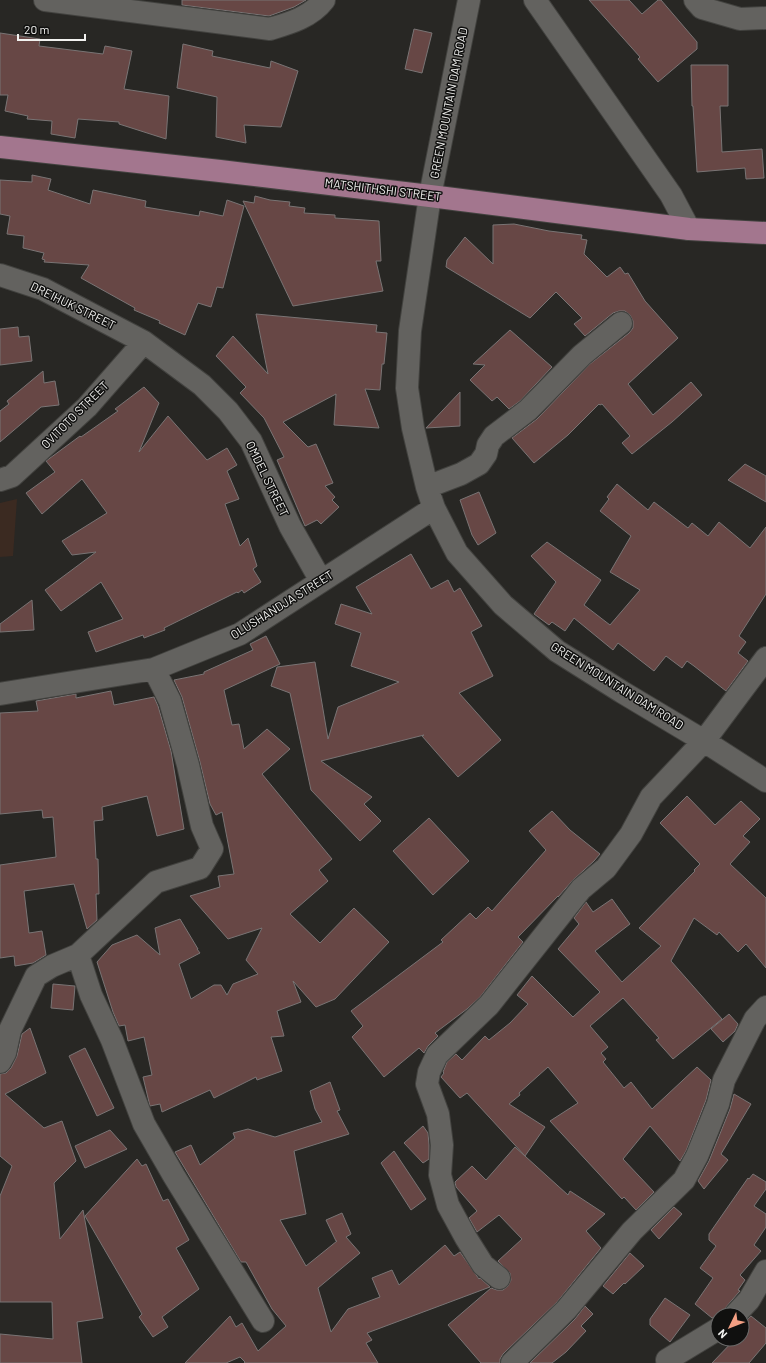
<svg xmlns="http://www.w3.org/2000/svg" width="766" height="1363" viewBox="0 0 766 1363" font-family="Barlow,sans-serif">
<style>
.education{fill:#3b2a21}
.building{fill:#674745;stroke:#797474}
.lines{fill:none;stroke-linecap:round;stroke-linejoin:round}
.minor-casing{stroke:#42423f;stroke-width:24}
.major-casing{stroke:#42423f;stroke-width:24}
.minor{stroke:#63625f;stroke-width:22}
.major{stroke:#a3768e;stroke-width:22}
.labels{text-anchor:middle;stroke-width:3;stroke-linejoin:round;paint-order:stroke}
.street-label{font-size:12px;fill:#f2f2f0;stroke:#10100f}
</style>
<rect width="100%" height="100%" fill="#282724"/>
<!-- education -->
<path class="education" d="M17,499L13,556L0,557V503Z"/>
<!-- building -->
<path class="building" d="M182,0H306L294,7L269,16L182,5Z
M589,0H629L642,14L658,0H661L697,42V49L658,82L638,59L640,57Z
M414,29L432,33L422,73L405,69Z
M0,33L40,39L39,46L103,54L105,46L132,51L124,89L169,96L166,139L119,124V122L78,119L75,138L51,134L52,121L27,119L28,116L5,111L8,95H0Z
M183,44L213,51L212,56L270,68L271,61L298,71L281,127L244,125L246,143L216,137L217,97L177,88Z
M691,65H728V106H720L722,152L762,149L764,178L746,179L745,168L697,172L693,106H692Z
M32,175L51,179L48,190L90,204L93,190L146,201L145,207L199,216L200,211L223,216L227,200L244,206L223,288L217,287L211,307L198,303L185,335L159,323L160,321L134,310L135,308L81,278L89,265L44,262L45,260L42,259L44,253L23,248L24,236L7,234L10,216L0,214V180L32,182Z
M255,196L270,200L290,202L289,206L305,208L304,213L335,215V218L379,221L381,261H376L383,291L293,306L243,201L254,203Z
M514,224L549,231L582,235L581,239L587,240L584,254L607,277L620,267L625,274L628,273L645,301L678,338L628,384L653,415L691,382L702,395L672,422L632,454L622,443L630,436L602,404L600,405L599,404L568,435L534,463L512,438L537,419L590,364L629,333L633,328V321L630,315L625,311H619L613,313L585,336L574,324L582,318L556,292L530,318L446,267L447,260L465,237L493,264V225Z
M256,314L377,325L376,332L387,333L384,364H382L380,390L365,389L379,428L334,425L336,394L283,422L308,447L316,444L333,483L325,486L335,497L332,500L339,507L321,524L317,520L305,526L277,460L284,457L264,418L240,393L246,387L216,356L233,336L268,374Z
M18,327L19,337L29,336L32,361L0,365V329Z
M510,330L552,367L520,401L509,409L497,397L492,401L470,380L485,365L473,364Z
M43,371L44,383L55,381L59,405L41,407L0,442V411L9,404L7,401Z
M144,387L159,403L139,452L168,416L207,460L227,448L237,465L227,471L239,499L225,504L240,546L248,538L257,566L253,569L261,582L244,593L242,590L238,593L237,592L164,628L165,630L144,638L143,635L96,652L88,632L123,619L101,582L61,611L45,590L96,552L72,555L62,541L107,513L82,479L42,514L26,493L55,472L46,461L80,436L81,437L118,411L115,409Z
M460,392V426L426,428Z
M745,464L766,476V502L728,480Z
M617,484L648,510L654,502L688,528L692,523L708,536L719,522L750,548L766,527V594L739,636L746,642L738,653L748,661L726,691L694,666L687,661L682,668L666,656L654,671L618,643L613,650L574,618L565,631L552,622L549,625L534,614L556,582L531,556L547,542L601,580L584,605L610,625L640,590L610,572L631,536L600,511L609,499L607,497Z
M479,492L496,533L478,545L472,535L460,500Z
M411,554L431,589L448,580L454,592L460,588L482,626L471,632L493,676L459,693L501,740L458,777L422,736L424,735L321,761L372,797L364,804L381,821L360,841L311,790L290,693L271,686L277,667L315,662L328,739L338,707L399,682L351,666L361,633L335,624L341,604L372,614L356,587Z
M32,600L34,630L0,632V624Z
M266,636L280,664L224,690L232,725L239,724L244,749L267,729L290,749L262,774L332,859L319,870L328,881L290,914L320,943L354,908L389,942L335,999L316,1007L293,981L301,1002L277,1011L284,1036L271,1037L282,1071L257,1080L256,1077L214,1098L210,1090L162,1112L160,1104L150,1106L148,1098L143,1077L152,1075L144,1037L128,1041L125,1025L119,1026L113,1012L97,962L112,945L137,935L160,955L155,928L180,919L198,949H197L200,953L179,964L191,999L214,985H221L227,995L233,984L258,974L246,960L262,928L228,939L190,896L220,887L218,876L234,874L222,812L216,815L210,804L200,762L182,697L174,680L204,674V672L253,650L250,644Z
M111,691L114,705L154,697L158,706L171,751L184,829L157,836L147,796L102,807L103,820L94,821L96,859H98L99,894H96L97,920L87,929L74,884L24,891L29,933L42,931L46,955L33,963L15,966L14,956L0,958V865L56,857L53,817L43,818L42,810L0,814V713L38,711L36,701L76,694V698Z
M687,796L715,825L741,801L760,819L743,836L750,842L730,864L766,898V968L746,944L738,952L719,932L717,935L694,918L671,961L722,1019L673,1059L656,1040L659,1038L623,998L590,1026L608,1047L601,1053L606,1059L603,1062L624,1088L631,1082L652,1109L697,1067L711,1080L706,1100L686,1151L680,1161L650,1126L623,1159L654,1192L636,1210L624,1197L622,1199L550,1121L578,1103L548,1067L519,1093L520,1095L509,1104L545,1127L525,1156L467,1093L460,1098L441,1077L444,1073L443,1072L447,1062L456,1054L462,1060L485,1036L489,1040L510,1023L528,1004L517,995L532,976L573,1017L600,992L558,949L579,924L574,918L586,902L593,912L612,899L630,924L595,951L622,982L661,946L639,928L695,871L694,870L700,864L660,823Z
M552,811L570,830L600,854L594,861L573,880L558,897V896L518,937L523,942L480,997L467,1009L435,1033L438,1036L428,1046L424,1053L419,1048L384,1077L352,1037L363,1026L351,1011L443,942L441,940L470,913L476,919L488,907L492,911L546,850L529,831Z
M429,818L469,861L433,895L393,851Z
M53,984L75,986L73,1010L51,1008Z
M729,1014L738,1024L735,1031L723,1042L711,1029Z
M30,1028L46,1073L5,1094L44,1128L62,1121L76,1161L54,1183L60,1239L83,1210L103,1318L77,1322L82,1363H0V1334L53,1339L52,1302H0V1196L12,1166L0,1156V1074L6,1073L11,1068L17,1056L22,1034Z
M85,1048L114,1108L97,1116L69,1056Z
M330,1082L340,1110L337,1111L349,1134L294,1151L306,1214L280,1220L306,1266L337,1241H336L326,1220L342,1213L351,1234L346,1237L360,1253L318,1288L331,1332L348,1309L380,1297L372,1278L392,1270L399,1285L445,1245L454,1256L460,1252L479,1279L480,1278L490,1287L367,1333L372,1340L366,1343L378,1363H244L245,1362L240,1357L226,1363H185L230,1316L236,1327L242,1323L258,1351L286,1326L272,1309L246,1262H241L175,1152L191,1145L200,1165L235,1138L233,1133L248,1129L275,1137L322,1122L315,1109L310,1091Z
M734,1094L751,1104L721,1154L728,1160L704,1189L698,1181L709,1161L730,1109Z
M423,1126L428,1133L429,1145V1159L423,1163L404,1143Z
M110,1130L127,1149L85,1168L75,1146Z
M515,1147L568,1195L570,1191L605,1214L586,1231L601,1248L557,1302L503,1354L500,1359V1363H481L448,1325L491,1288L497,1290H503L508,1286L511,1280L510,1273L498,1261L522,1239L499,1215L477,1232L469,1218L477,1211L456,1187L455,1182L472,1166L486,1180Z
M394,1151L426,1199L411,1210L381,1163Z
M137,1159L142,1166L146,1164L163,1201L168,1199L189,1240L176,1248L199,1289L162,1317L168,1327L153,1337L139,1317L142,1314L85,1216Z
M753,1174L766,1182V1189L754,1206L766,1214V1227L754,1245L761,1251L740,1275L745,1280L738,1290L740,1291L739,1292L726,1307L723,1315H718V1317L712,1318L695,1304L713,1278L700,1268L716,1246L709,1240V1234L748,1178L749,1179Z
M674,1207L682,1214L659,1239L651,1230Z
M630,1253L644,1266L625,1284L624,1283L613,1294L603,1286Z
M665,1298L690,1315L670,1342L650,1325V1319Z
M585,1306L593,1314L581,1326L586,1331L566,1352L552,1363H530L575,1319Z
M751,1316L766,1328V1343L749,1363H712L735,1339H742V1325Z"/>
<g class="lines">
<!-- minor casing -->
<g class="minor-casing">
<path id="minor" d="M45,0L270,29C290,23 311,17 324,0
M469,0L430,196L410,331L407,388L413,428L427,487L434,508L457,553L503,605L557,651L622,692L704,741L766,781
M535,0L671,195L689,229
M695,0L702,8L740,19L766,18
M0,275L43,289L144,342L202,385L228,411L251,441L290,526L321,581
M0,480L12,476L87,407L144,342
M427,487L461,474L479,464L486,454L488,445L494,436L528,410L582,355L621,323
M0,694L154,669L240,634L434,508
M78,955L91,995L112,1040L144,1124L174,1176L263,1321
M0,1062L5,1053L10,1030L36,976L52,966L78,955L156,882L200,868L212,849L202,826L188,765L170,701L154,669
M499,1278L483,1265L466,1238L448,1205L440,1175L442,1145L438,1114L427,1084L429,1072L437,1055L489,1005L581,889L606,868L631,834L651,797L704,741L766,658
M735,1315L749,1300L766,1271
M667,1360L718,1329
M512,1363L566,1310L632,1231L684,1180L697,1156L708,1129L718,1104L724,1080L755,1019L766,1007"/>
</g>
<!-- major casing -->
<g class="major-casing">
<path id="major" d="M0,147L220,171L430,196L689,229L766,233"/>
</g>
<!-- minor -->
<use href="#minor" class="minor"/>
<!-- major -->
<use href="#major" class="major"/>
</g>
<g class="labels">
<!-- street labels -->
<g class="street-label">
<text transform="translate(449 103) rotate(-79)" y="4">GREEN MOUNTAIN DAM ROAD</text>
<text transform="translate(383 190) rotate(7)" y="4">MATSHITHSHI STREET</text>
<text transform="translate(73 306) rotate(26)" y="4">DREIHUK STREET</text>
<text transform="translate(75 415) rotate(-45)" y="4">OVITOTO STREET</text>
<text transform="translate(267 479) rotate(64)" y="4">OMDEL STREET</text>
<text transform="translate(282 605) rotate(-32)" y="4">OLUSHANDJA STREET</text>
<text transform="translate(617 686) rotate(32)" y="4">GREEN MOUNTAIN DAM ROAD</text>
</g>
</g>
<!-- north arrow -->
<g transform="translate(730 1327) rotate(227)"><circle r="19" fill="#10100f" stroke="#6a6a69"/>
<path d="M0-3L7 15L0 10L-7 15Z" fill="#f39f83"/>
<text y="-6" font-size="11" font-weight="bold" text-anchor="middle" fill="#f2f2f0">N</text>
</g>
<!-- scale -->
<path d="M18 34v6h67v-6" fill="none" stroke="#f2f2f0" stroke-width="2"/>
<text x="24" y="34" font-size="12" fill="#f2f2f0" stroke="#10100f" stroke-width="3" paint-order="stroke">20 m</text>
</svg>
